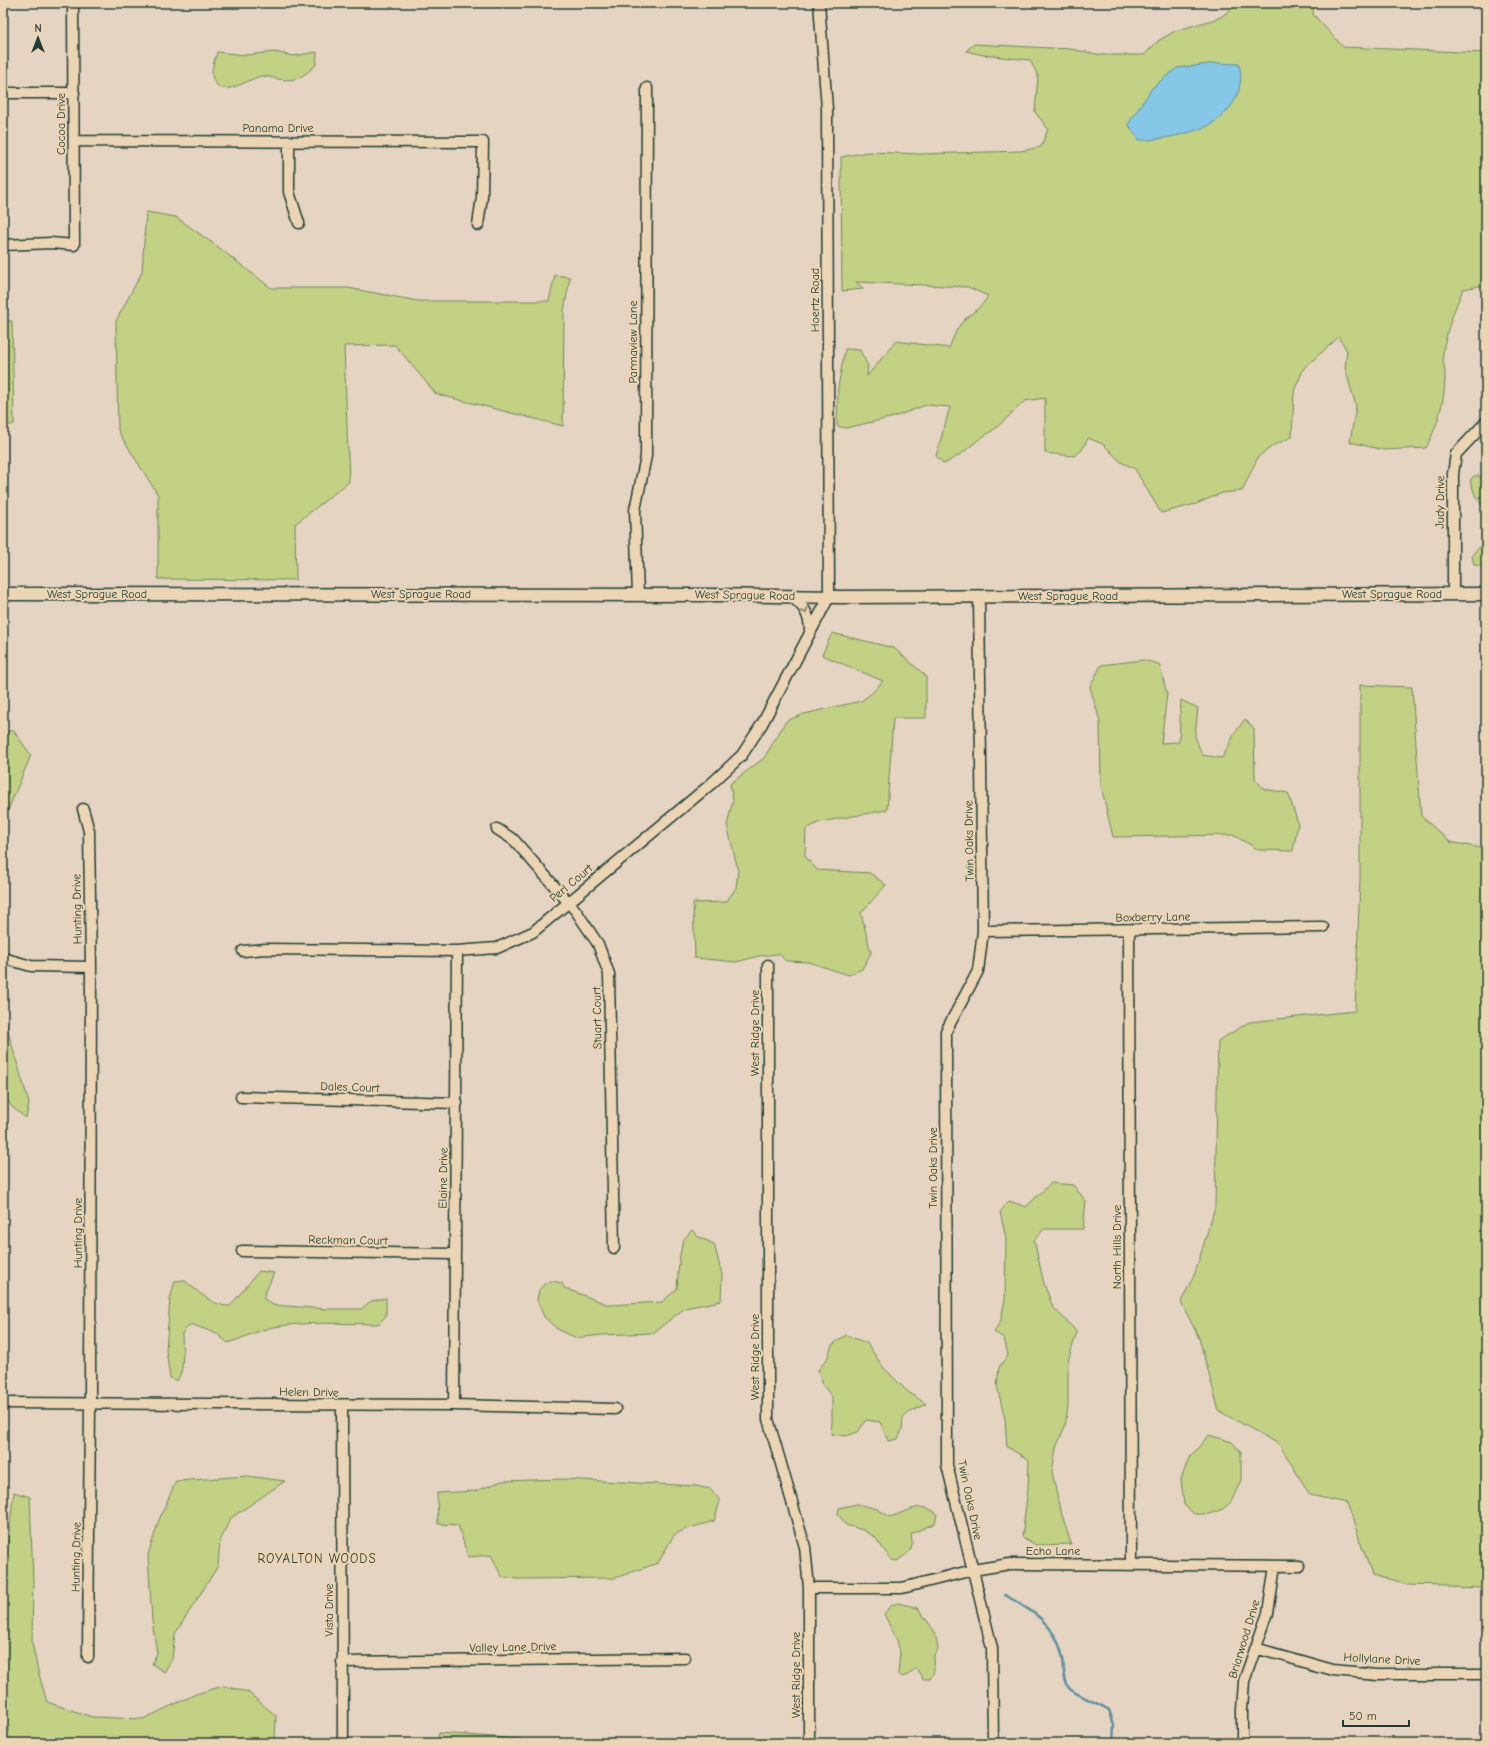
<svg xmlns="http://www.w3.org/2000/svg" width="1489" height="1746" viewBox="0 0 1489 1746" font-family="'Comic Neue',sans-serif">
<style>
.green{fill:#c3d185;stroke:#71875c}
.water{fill:#86c7e7;stroke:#5d909f}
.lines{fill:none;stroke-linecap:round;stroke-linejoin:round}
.stream{stroke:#5d909f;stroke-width:2.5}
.minor-casing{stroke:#1f3d34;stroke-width:13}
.tertiary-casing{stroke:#1f3d34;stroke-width:15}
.minor{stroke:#ecd5b5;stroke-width:10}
.tertiary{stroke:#ecd5b5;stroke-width:12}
.oneway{stroke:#7b816e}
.labels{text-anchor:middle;stroke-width:4;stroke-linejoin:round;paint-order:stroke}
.street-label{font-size:12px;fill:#1f3d34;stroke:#ecd5b5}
.neighbourhood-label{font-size:13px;letter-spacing:1px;fill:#1f3d34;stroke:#ecd5b5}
</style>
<rect width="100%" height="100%" fill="#e6d4c3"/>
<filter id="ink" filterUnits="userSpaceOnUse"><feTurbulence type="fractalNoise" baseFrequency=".025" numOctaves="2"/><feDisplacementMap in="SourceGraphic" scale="8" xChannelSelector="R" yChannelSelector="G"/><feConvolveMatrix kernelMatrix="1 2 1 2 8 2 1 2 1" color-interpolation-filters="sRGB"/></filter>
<g filter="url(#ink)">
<!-- green -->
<path class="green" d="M1240,3H1314L1313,14L1343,47L1486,53V285L1463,289C1454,311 1446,330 1443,353C1442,359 1444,365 1445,371C1446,398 1438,425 1426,448L1384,450L1350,442L1356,406L1345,368L1347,351L1339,337L1304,368L1294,391L1292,437L1274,445L1258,457L1242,491L1222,493L1196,504L1161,513L1135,469L1121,462L1103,444L1088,438L1082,450L1074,456L1045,453V398L1025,401L996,428L978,440L961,454L944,464L936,456L950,407L926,405L894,417L846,428L837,426L838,387L845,349L860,350L868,366L867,376L896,341L949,348C953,338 957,327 964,320C974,311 981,308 988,296L968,287L856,282L864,289L842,291L841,157L868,152L921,154L1021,151L1041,147L1048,129L1035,112L1038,76L1030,60L983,55L966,51L974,44L1070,49L1102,55H1144L1158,41L1175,31L1219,18Z
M217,52L246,55L275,52L293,56L317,52L316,65C302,77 297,82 278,79C273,78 267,76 263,76C250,77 227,97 216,84C208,75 214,63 217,52Z
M146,212L176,217L218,247L271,288H348L418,301H549L555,275L570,277L564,311L563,426L436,394L395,345L344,346L349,482L295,524L296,580L158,579V495L118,431L116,321L142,272Z
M3,321H12L14,424L3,427Z
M1474,476H1486V510L1475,495L1470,480Z
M1483,543L1486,544V566L1474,565L1472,555Z
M832,633L894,648L926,676V718H893L887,810L820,822L806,829L805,856L817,870L870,873L886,885L861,913L871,953L862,969L849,975L808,962L786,961L779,954L759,956L736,962L695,958L693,903L726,902L736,888L738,870L727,825L733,800L730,784L764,758L786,721L804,714L861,701L872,693L883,681L822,655Z
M1143,660L1159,664L1167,694L1161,743L1179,742L1181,700L1198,708L1195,736L1202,755L1222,758L1235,733L1245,719L1254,729L1255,779L1264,789L1288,793L1298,823L1293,851L1259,850L1233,835L1113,837L1101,786L1100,721L1090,687L1101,665Z
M1360,685L1412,687L1421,816L1450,842L1486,849V1587L1407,1585L1372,1575L1347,1503L1310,1495L1279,1444L1219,1411L1199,1338L1181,1302L1195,1273L1215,1207L1218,1041L1249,1022L1355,1011L1360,878Z
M13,730L31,755L3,822V733Z
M3,1006L10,1039L29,1103L26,1118L12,1107L3,1093Z
M1051,1183L1073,1185L1086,1201L1083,1229H1044L1034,1240L1044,1284L1053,1307L1077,1332L1068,1361V1407L1065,1426L1056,1448L1052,1472L1059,1505L1071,1544L1036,1545L1022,1537L1028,1489L1029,1460L1007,1447L1005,1419L997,1386L999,1367L1008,1355L1004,1338L994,1332L1001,1320L1005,1299L1006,1238L1000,1212L1009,1201L1026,1207Z
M692,1230L697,1236L714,1244L722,1275L721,1301L685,1308L653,1333L601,1335L577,1338L557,1329L544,1317L537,1300L539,1290L545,1283L552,1281L562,1283L564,1288L609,1305L662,1302L677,1289L679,1260L683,1240Z
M259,1271L274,1273L263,1298L273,1305L326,1309H361L371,1301L386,1298V1316L378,1324C344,1324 308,1321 274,1327C258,1330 244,1338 228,1343L217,1334L191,1324L182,1333C182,1349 186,1367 177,1381L170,1378L166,1350L170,1299L175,1281L184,1280C196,1290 214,1307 230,1306Z
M846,1335L867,1343L883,1367L907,1391L926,1404L910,1412L903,1418L902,1430L898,1439L888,1441L880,1422L866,1420L858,1432L846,1436L831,1434L832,1421V1397L823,1385L818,1370L827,1359L832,1345Z
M1209,1435L1232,1442L1241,1452V1480L1231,1502L1223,1509L1209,1514H1194L1184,1505L1181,1479L1189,1458Z
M247,1476L285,1481L231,1518L220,1539L218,1566L175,1634L172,1659L164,1672L152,1664L157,1653L152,1621L148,1555L159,1520L176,1481Z
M563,1479L696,1486L711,1489L720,1501L714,1521L686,1529L674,1535L658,1563L615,1578L517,1579L502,1577L491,1555L468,1557L458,1525L438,1524L437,1493L476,1491L502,1481Z
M14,1492L30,1497L33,1582L32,1642L38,1671L47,1702L92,1717L143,1719L196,1694L223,1686L248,1692L276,1716L275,1743H3C3,1659 2,1575 14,1492Z
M857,1504L877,1509L890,1517C906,1512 922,1500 937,1514L935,1523L911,1534C914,1550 910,1552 897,1561L891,1560L875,1537L863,1530L846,1525L838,1514L839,1508Z
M898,1603L918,1608L935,1632L938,1649L934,1655C934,1663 936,1672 930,1679H923L916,1668L908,1675L901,1677L898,1674L900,1652L897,1640L884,1614L892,1605Z
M439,1733L520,1739L527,1743H437Z"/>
<!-- water -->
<path class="water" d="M1217,63L1239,64C1245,89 1233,111 1211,124C1207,127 1201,128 1197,130C1178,136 1159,140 1139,140L1128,124L1153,87L1177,68Z"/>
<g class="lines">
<!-- stream -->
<path class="stream" d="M1005,1595C1033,1611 1056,1624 1063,1658C1064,1667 1063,1680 1069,1688C1073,1694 1101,1704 1109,1710L1114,1725L1113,1743"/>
<!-- minor casing -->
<g class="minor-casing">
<path id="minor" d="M3,93H74
M74,141L483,142L482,197L478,225
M289,141V192L299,223
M3,245L51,243L74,245L73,3
M1453,594V474L1456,454L1486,422
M638,595L635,510L646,456L647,88
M790,596C804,605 810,615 810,632
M979,596L983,931L978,971L946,1031L947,1465L992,1648L993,1743
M83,809L89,831L91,967L90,1403L88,1657
M497,829L514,840L576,911L598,944L609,974L614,1248
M1129,930L1131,1564
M983,931L1323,927
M243,951L265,949L457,951L497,948L533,932L711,784L742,755L762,724L829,597L827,109L819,3
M3,958L31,966L91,967
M768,965V1419L805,1547L809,1588V1743
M241,1097L457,1103
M242,1251L454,1254
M3,1403L454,1405L615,1409
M342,1405L343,1743
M454,1405L457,951
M809,1588H902L973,1570L1010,1564L1300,1566
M1255,1648L1333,1670L1377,1674H1486
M342,1662L685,1658
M1242,1743V1710L1244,1681L1268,1613L1275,1566"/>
</g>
<!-- tertiary casing -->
<g class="tertiary-casing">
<path id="tertiary" d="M3,594L715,595L838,597L1486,594"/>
</g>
<!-- minor -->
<use href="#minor" class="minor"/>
<!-- tertiary -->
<use href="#tertiary" class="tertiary"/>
</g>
<!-- one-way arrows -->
<defs><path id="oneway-chevron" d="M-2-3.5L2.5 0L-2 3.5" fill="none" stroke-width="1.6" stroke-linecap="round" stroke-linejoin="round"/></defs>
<use class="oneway" href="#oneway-chevron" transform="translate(805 611) rotate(62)"/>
</g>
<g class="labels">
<!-- street labels -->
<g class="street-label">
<text transform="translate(61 124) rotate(-90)" y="4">Cocoa Drive</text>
<text x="278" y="132">Panama Drive</text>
<text transform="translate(815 300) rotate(-90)" y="4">Hoertz Road</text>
<text transform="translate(633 342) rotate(-90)" y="4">Parmaview Lane</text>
<text transform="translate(1440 502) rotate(-89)" y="4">Judy Drive</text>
<text x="97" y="598">West Sprague Road</text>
<text x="421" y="598">West Sprague Road</text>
<text x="1392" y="598">West Sprague Road</text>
<text transform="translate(745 595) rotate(1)" y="4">West Sprague Road</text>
<text x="1068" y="600">West Sprague Road</text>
<text transform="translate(969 841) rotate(-91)" y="4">Twin Oaks Drive</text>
<text transform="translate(571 883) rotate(-40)" y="4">Perl Court</text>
<text transform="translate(77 909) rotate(-91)" y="4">Hunting Drive</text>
<text transform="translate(1153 917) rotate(-1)" y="4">Boxberry Lane</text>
<text transform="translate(597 1018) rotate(-91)" y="4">Stuart Court</text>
<text transform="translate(755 1033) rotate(-90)" y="4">West Ridge Drive</text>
<text transform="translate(350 1087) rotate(2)" y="4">Dales Court</text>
<text transform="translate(933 1168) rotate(-90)" y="4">Twin Oaks Drive</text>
<text transform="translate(443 1178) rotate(-89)" y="4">Elaine Drive</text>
<text transform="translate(78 1233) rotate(-90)" y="4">Hunting Drive</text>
<text transform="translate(348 1240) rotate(1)" y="4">Reckman Court</text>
<text transform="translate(1117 1247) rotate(-90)" y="4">North Hills Drive</text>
<text transform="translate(755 1357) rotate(-90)" y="4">West Ridge Drive</text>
<text transform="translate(309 1392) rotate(1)" y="4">Helen Drive</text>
<text transform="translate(970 1500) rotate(78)" y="4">Twin Oaks Drive</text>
<text x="1053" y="1555">Echo Lane</text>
<text transform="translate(76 1557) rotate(-89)" y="4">Hunting Drive</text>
<text transform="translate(329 1610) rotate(-90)" y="4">Vista Drive</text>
<text transform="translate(1244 1639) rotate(-73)" y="4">Briarwood Drive</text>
<text transform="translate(513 1647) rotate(-1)" y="4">Valley Lane Drive</text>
<text transform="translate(1382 1659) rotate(3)" y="4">Hollylane Drive</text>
<text transform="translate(796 1675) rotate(-90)" y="4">West Ridge Drive</text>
</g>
<!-- neighbourhood labels -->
<g class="neighbourhood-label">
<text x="317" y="1563">ROYALTON WOODS</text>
</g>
</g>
<!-- margin -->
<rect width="1489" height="1746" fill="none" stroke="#ecd5b5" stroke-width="16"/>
<rect x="8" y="8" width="1473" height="1730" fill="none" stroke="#1f3d34" stroke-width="1.5" filter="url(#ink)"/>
<!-- north arrow -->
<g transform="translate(38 38)" stroke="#ecd5b5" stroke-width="3" paint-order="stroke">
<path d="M0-3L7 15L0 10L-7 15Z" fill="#1f3d34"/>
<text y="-6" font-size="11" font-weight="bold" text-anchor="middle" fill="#1f3d34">N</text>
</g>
<!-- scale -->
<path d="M1343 1720v6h66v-6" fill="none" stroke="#1f3d34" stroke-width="2"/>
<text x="1349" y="1720" font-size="12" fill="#1f3d34" stroke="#ecd5b5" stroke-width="3" paint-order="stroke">50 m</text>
</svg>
